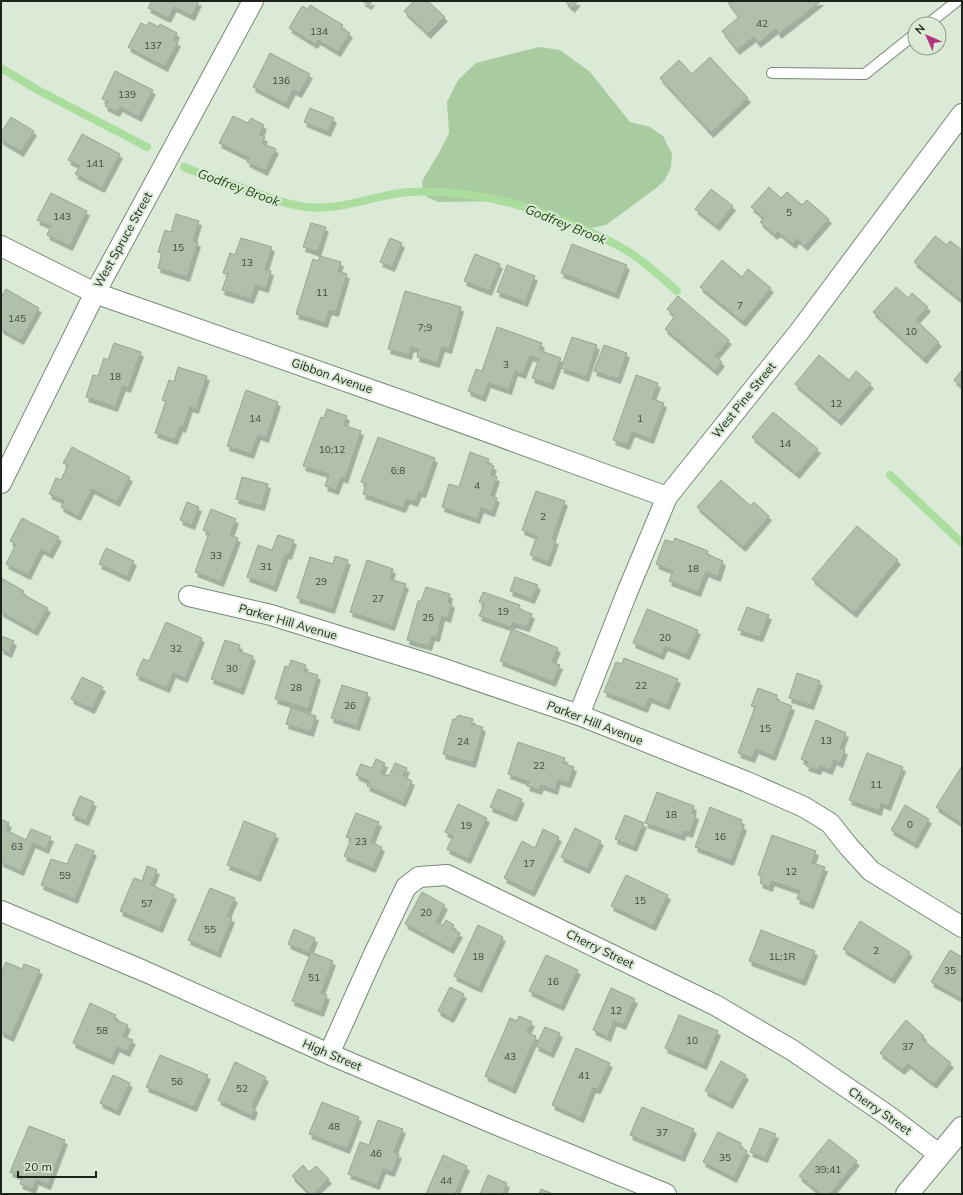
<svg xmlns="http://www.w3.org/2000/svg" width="963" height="1195" viewBox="0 0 963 1195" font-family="Mulish,sans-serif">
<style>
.green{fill:#a8cba0}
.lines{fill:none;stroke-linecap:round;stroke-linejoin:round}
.stream{stroke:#abde9e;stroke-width:8}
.building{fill:#b1c0ad;stroke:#97a693;filter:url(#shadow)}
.service-casing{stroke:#798876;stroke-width:12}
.minor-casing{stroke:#798876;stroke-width:22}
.tertiary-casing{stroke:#798876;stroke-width:24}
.service{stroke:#fff;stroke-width:10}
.minor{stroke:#fff;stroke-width:20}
.tertiary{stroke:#fff;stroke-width:22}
.labels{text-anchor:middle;stroke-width:4;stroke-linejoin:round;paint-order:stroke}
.number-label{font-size:10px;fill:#424a40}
.street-label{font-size:12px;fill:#1d231b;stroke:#daead6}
.water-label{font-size:13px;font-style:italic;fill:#1b4b0c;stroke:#daead6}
</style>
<defs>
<filter id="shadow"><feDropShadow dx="2.5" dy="4.5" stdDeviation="0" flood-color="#0004"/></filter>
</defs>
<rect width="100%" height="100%" fill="#daead6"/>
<!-- green -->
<path class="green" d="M539,47L560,50L590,72L630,122L650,127L663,136L672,154L671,167L665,180L655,189L606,225L591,228L577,226L540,212L502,201L438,202L427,197L423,192L422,181L440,151L449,133L447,102L458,80L476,63Z"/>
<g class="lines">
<!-- stream -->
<path class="stream" d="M1,68L34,88L147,147
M184,167C205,176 227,183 249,190C268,197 287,205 307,207C342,211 374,195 408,192C468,188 529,205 584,229C601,237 617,244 632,254C648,265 662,278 677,291
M890,475L962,543"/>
</g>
<!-- building -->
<path class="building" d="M152,1H199L192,16L174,7L168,18L148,8Z
M362,1H372L369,5Z
M414,1H428L445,17L428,34L404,11Z
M565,1H578L572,8Z
M727,1H821L779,34L776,29L758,43L754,37L737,50L722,31L739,17Z
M310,5L343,25L341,28L350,33L338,52L318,40L315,44L289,28L302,6L308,9Z
M149,22L159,27L160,24L177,33L174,40L178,42L165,67L128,47L141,23L147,26Z
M270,53L310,74L299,93L293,90L286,104L253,87Z
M710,57L748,98L711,133L660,78L679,60L692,74Z
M115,71L153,90L139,117L120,107L117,112L105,106L108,101L102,99Z
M310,108L334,118L328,132L304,122Z
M233,116L248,123L251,118L264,125L260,135L265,137L262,143L276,149L265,171L247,162L249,158L219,143Z
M11,117L34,131L21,152L1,140V133Z
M82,134L120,154L102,188L75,174L80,166L68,160Z
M769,187L781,198L787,192L802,205L807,200L829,219L805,246L797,239L793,244L778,232L775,235L760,222L764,218L751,207Z
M711,189L733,206L717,226L695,209Z
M51,193L87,211L70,246L47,235L51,226L37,220Z
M176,214L199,221L193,241L198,242L187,277L158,268L162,253L158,252L165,230L171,232Z
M311,223L326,227L318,252L303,247Z
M935,236L947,245L950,241L962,250V301L914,262Z
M241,238L272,247L265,269L271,271L266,288L256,285L251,299L222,290L228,274L223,273L230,253L235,255Z
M390,238L402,243L392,267L380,262Z
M572,244L627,265L616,294L561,273Z
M475,254L500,264L489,291L464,281Z
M320,256L341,262L338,271L347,274L336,312L329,310L325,323L296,314L313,259L318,261Z
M722,260L742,277L748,269L771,288L743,322L700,287Z
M507,265L535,276L525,302L497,292Z
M896,287L908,298L912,293L928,307L916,320L939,342L924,359L873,312Z
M6,289L39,308L21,340L1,329V297Z
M405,291L461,307L449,349L442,347L437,363L417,357L419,349L411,347L409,355L388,349Z
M678,296L729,340L715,356L722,362L715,371L665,329L675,316L667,309Z
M497,327L542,343L539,350L561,358L551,385L532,378L539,359L530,356L523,374L515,371L509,390L488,383L483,397L468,391L476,369L482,371Z
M572,337L597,345L586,377L561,368Z
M114,343L141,352L128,388L123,386L115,407L86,397L93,375L98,376L104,358L108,360Z
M604,345L627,353L618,379L594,371Z
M819,355L849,380L856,371L871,384L839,421L795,384Z
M178,367L207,376L196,409L190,407L183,428L180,427L175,440L155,433L166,401L162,400L169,380L174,382Z
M962,370V387L954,380Z
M636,375L658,383L652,399L664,403L651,439L632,432L627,445L613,440Z
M246,390L278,402L266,438L258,435L251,454L227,446Z
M327,409L347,416L344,425L361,431L345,479L341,477L336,490L325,486L329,474L303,466L321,417L324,418Z
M773,412L818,449L797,474L752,437Z
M378,437L435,458L423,493L419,492L415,502L407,499L403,508L363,494L366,484L361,482Z
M72,447L130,477L117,502L92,489L78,516L61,507L64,501L49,494L56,478L61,480L68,465L63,463Z
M470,452L489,459L487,463L494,466L491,475L497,477L491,495L497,498L492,512L481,508L477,519L442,507L449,484L459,487Z
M242,477L268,484L262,506L236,499Z
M721,480L751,506L754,502L769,516L743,547L697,507Z
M536,491L565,501L552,539L556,540L548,562L530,555L537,536L522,530Z
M187,502L199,507L192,525L180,520Z
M211,509L236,519L230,535L238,538L221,582L195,572L209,533L203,530Z
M22,518L59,537L50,554L41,549L28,575L6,564L16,544L10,541Z
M857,526L898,560L854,613L812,579Z
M278,535L294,540L289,555L286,554L274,587L247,577L258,545L272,550Z
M675,538L708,551L707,554L723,561L718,577L706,572L698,592L669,581L673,571L656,564L665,540L673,542Z
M106,548L134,561L127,577L99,564Z
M335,556L348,560L332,609L297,598L310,557L333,564Z
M367,560L393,569L390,579L406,584L392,626L350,612Z
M515,577L538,585L532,599L510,591Z
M1,578L24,591L22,594L48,608L35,631L1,612Z
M426,587L450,594L448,602L452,603L448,618L442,616L437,637L432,636L429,646L407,640L418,601H421Z
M483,592L520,605L519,609L532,614L527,627L513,623L511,627L479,616L484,604L479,602Z
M747,607L769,615L760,637L738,630Z
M647,609L698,630L687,655L665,646L661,655L633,643Z
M166,622L202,638L185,678L173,673L167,688L136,675L143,659L149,661Z
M512,629L558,648L552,662L560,665L553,682L500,661Z
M1,636L14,641L9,653L1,649Z
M225,640L240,645L239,651L253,656L241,690L211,679Z
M624,658L678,679L667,705L649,698L645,708L604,692L616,662L622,664Z
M291,660L306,665L304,671L318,675L308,709L275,699L285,666L289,667Z
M797,673L820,681L811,705L789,698Z
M82,677L103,687L92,709L71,699Z
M342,685L368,693L357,726L331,718Z
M758,688L777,695L776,700L792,706L773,756L756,749L752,758L738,753L755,707L751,706Z
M291,708L316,716L311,732L286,724Z
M458,715L473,719L471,724L483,727L473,763L443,754L453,719H456Z
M816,720L846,733L840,748L845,750L840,763L834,760L830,770L820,766L818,770L806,766L808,762L801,759Z
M518,742L565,758L563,763L574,767L568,783L558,780L555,790L541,785L539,790L527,786L529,782L508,774Z
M867,753L903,767L888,806L881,803L879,811L849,800Z
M376,759L385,763L381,773L389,776L395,763L407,768L403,776L412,781L403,802L367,786L369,781L356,775L361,764L372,768Z
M962,766V824L936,807Z
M498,789L522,799L514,817L490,807Z
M657,792L694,806L692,813L696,815L690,833L684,831L682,836L645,823Z
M80,796L94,802L86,821L72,815Z
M458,804L487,818L468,859L447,849L453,836L445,832Z
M905,805L929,819L915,844L891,830Z
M710,807L742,820L740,824L744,826L731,861L695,847Z
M356,813L379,822L371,842L382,847L373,868L344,856L351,839L346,837Z
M625,815L644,823L634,847L615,839Z
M1,819L9,823L6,830L26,840L31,829L51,837L46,849L33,843L21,871L1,862Z
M244,821L276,834L258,877L227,865Z
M575,828L601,841L587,869L561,857Z
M543,829L559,837L532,892L504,878L522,841L535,848Z
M772,835L816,851L812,863L825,867L811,904L797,899L800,891L772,881L770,887L760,883L762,877L758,875Z
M76,844L94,851L75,899L41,885L51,859L67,864Z
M147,866L157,870L151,885L174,895L160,928L120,911L134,878L142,881Z
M626,875L668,895L653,926L611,906Z
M210,888L235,898L227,916L232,918L218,953L188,940Z
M422,892L445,905L436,922L443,925L446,920L454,925L452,929L460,933L451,949L405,924Z
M860,921L910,952L892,979L843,949Z
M478,925L503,937L479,988L454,976Z
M294,929L315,938L309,953L288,944Z
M761,930L815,951L803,981L749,961Z
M950,950L962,957V999L931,982Z
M311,952L333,961L321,993L327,995L321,1012L292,1001Z
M546,955L578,970L561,1006L529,991Z
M6,962L22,969L24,964L40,970L11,1037L1,1032V974Z
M450,987L464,994L451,1018L438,1011Z
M611,988L635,999L623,1025L614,1021L608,1037L593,1030Z
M90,1003L116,1015L114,1019L128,1025L123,1036L133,1040L127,1052L117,1047L111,1060L73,1043Z
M679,1015L718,1031L704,1065L665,1048Z
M519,1016L532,1022L527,1032L536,1036L513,1089L485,1076L510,1018L517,1021Z
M906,1020L924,1036L922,1039L951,1063L934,1084L908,1064L902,1070L880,1053Z
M545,1027L560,1033L551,1053L536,1046Z
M576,1048L610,1063L598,1089L593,1088L581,1118L552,1105Z
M160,1055L208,1075L194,1107L146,1087Z
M721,1061L746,1075L730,1104L705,1091Z
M235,1062L266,1077L252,1106L255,1108L252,1116L218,1100Z
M113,1075L130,1083L117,1111L100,1103Z
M322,1102L359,1117L347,1149L309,1134Z
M642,1107L694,1129L682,1157L630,1135Z
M378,1120L403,1129L394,1152L399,1154L392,1172L383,1169L377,1185L348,1174L360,1142L369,1145Z
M29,1126L65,1140L48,1185L36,1180L33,1189L20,1184L23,1177L10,1172Z
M760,1128L776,1134L765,1158L750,1152Z
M718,1132L741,1143L740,1147L747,1151L734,1178L703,1162Z
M829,1139L857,1161L830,1194H821L799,1176Z
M443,1155L467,1166L455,1194H426Z
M303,1165L309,1172L316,1166L329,1179L313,1194H310L292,1176Z
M488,1175L507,1183L503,1194H480Z
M541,1189L553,1194H539Z"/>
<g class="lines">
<!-- service casing -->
<g class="service-casing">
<path id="service" d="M928,24L957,1
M772,73L865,74L915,34"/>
</g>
<!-- minor casing -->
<g class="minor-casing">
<path id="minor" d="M1,246L95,293L411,404L667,497
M1,483L95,293L253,1
M189,596L271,615L435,666L579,715L747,782L804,807L830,823L849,847L871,871L962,927
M579,715L626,595L667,497L799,332L962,114
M1,911L144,971L329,1054L507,1129L666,1194
M329,1054L374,954L406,887L419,877L447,875L715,1005L792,1050L890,1117L940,1155"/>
</g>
<!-- tertiary casing -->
<g class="tertiary-casing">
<path id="tertiary" d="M907,1194L962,1128"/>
</g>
<!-- service -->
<use href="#service" class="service"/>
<!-- minor -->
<use href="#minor" class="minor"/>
<!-- tertiary -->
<use href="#tertiary" class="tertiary"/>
</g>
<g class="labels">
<!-- number labels -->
<g class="number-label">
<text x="762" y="27">42</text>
<text x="319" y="35">134</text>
<text x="153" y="49">137</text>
<text x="281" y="84">136</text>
<text x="127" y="98">139</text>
<text x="95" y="167">141</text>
<text x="789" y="216">5</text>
<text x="62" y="220">143</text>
<text x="178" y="251">15</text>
<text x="247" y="266">13</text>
<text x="322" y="296">11</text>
<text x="740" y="309">7</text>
<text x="17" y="322">145</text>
<text x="425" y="331">7;9</text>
<text x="911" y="335">10</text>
<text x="506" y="368">3</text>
<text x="115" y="380">18</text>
<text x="836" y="407">12</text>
<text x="255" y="422">14</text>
<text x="640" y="422">1</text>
<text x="785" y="447">14</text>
<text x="332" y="453">10;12</text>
<text x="398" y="474">6;8</text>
<text x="477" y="489">4</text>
<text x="543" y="520">2</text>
<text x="216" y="559">33</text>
<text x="266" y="570">31</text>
<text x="693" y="572">18</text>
<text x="321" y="585">29</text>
<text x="378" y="602">27</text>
<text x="503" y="615">19</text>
<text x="428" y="621">25</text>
<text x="665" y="641">20</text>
<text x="176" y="652">32</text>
<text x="232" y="672">30</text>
<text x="641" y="689">22</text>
<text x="296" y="691">28</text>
<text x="350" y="709">26</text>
<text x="765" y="732">15</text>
<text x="826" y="744">13</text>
<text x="463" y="745">24</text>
<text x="539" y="769">22</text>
<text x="876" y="788">11</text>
<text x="671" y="818">18</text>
<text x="910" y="828">0</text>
<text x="466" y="829">19</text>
<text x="720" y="840">16</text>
<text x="361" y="845">23</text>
<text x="17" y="850">63</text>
<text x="529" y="867">17</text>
<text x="791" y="875">12</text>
<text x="65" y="879">59</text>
<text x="640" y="904">15</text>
<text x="147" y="907">57</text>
<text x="426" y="916">20</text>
<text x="210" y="933">55</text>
<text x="876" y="954">2</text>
<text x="478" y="960">18</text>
<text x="782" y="960">1L;1R</text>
<text x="950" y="974">35</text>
<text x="314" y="981">51</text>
<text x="553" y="985">16</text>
<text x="616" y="1014">12</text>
<text x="102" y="1034">58</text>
<text x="692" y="1044">10</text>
<text x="908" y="1050">37</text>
<text x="510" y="1060">43</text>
<text x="584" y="1079">41</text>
<text x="177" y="1085">56</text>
<text x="242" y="1092">52</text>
<text x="334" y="1130">48</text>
<text x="662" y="1136">37</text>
<text x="376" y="1157">46</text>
<text x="725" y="1161">35</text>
<text x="828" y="1173">39;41</text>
<text x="446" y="1184">44</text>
</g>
<!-- street labels -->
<g class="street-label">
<text transform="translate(123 240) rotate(-61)" y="4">West Spruce Street</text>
<text transform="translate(332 376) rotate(19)" y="4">Gibbon Avenue</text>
<text transform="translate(744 400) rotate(-51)" y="4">West Pine Street</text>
<text transform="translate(288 622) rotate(16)" y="4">Parker Hill Avenue</text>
<text transform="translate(595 723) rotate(21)" y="4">Parker Hill Avenue</text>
<text transform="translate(600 949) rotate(26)" y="4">Cherry Street</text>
<text transform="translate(332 1055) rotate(23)" y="4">High Street</text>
<text transform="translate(880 1111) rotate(35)" y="4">Cherry Street</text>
</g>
<!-- water labels -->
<g class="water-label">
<text transform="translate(239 187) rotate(20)" y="5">Godfrey Brook</text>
<text transform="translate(566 224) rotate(22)" y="5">Godfrey Brook</text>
</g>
</g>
<!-- border -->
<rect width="963" height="1195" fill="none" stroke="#1d231b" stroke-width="4"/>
<!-- north arrow -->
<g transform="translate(927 36) rotate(315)"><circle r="19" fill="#daead6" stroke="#8e9a8b"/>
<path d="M0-3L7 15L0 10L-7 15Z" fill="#b5347e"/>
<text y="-6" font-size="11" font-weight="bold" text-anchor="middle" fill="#1d231b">N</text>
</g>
<!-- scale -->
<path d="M18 1171v6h78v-6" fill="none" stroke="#1d231b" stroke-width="2"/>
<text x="24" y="1171" font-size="12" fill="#1d231b" stroke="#daead6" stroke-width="3" paint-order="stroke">20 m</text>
</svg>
